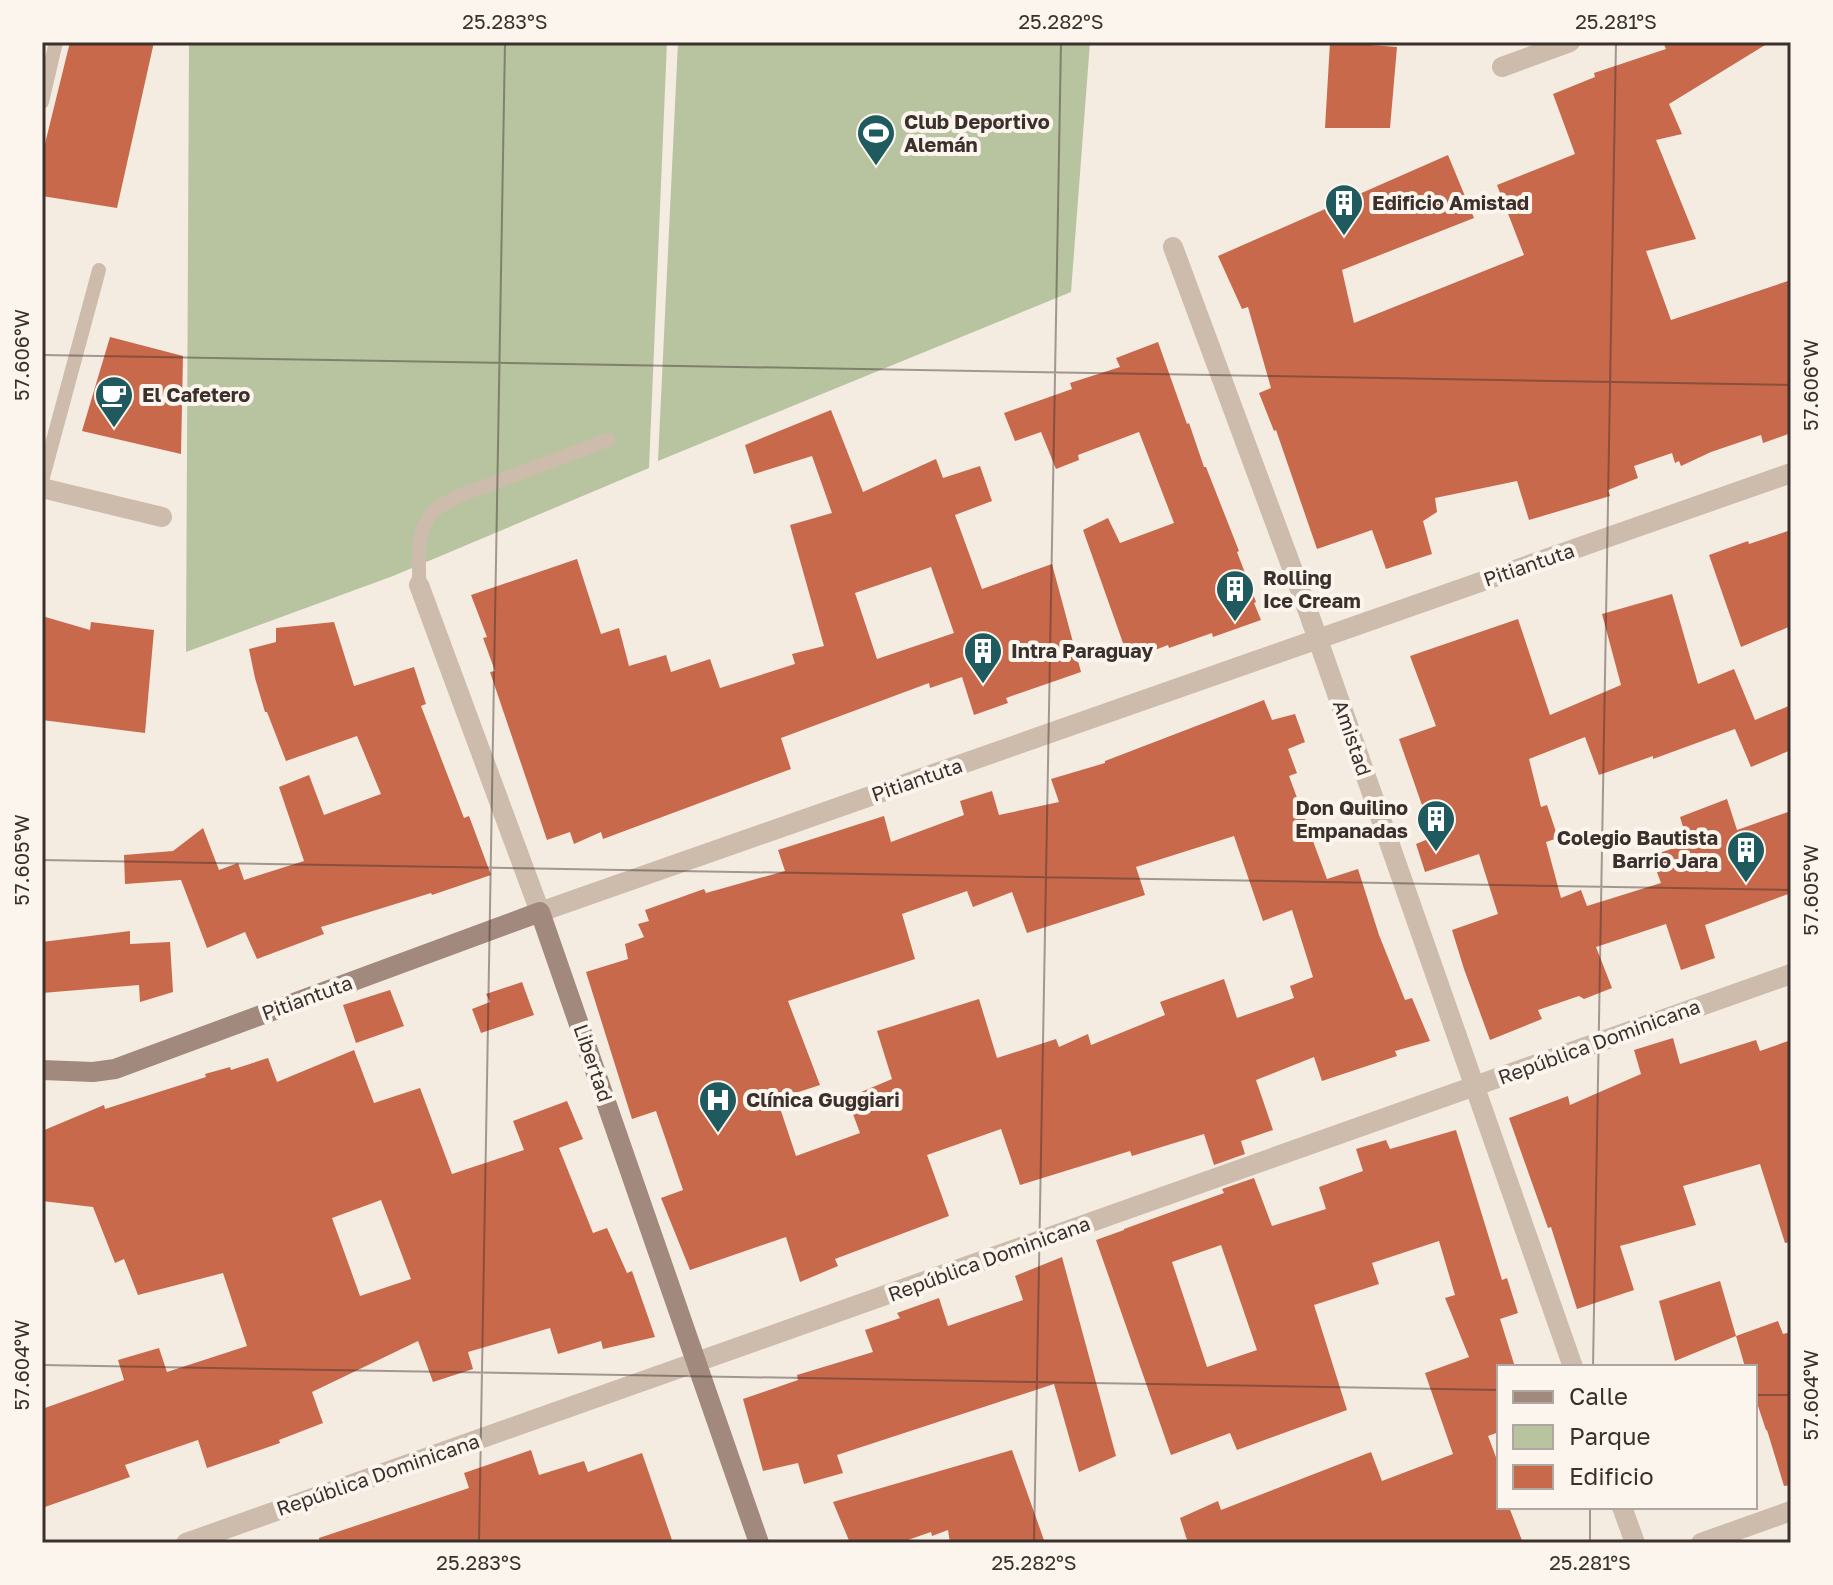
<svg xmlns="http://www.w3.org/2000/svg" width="1833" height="1585" viewBox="0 0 1833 1585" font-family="'Golos Text',sans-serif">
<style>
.green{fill:#b8c4a0}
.building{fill:#c8694b;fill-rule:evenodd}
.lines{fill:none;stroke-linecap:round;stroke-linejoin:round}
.lane{stroke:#cdbbac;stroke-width:14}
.street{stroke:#cdbbac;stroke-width:20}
.secondary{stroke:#a18a7d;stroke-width:20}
.ticks{fill:none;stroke:#3b302b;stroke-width:2;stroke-opacity:0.45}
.labels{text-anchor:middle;stroke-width:8;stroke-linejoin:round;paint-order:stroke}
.poi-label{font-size:20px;font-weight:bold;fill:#3b302b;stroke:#fbf5ee;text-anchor:start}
.street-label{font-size:20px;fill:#3b302b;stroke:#fbf5ee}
.neatline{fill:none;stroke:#3b302b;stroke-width:3}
.ticks-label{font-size:20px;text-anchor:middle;fill:#3b302b}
</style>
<rect width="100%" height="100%" fill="#f4ebe1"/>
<!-- green -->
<path class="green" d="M189,42H667L649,468L393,576L186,652Z
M678,42H1090L1071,292L658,461Z"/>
<!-- building -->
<path class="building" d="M70,42H154L117,208L42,196V156Z
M1330,42L1397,47L1390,128H1325Z
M1663,42H1770L1669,104L1682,134L1656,140L1696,239L1646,251L1671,320L1791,280V433L1763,443L1761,435L1711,452L1681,466L1679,461L1675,463L1672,453L1634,466L1638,478L1608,490L1610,496L1529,520L1517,481L1435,498L1437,512L1423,521L1432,554L1386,569L1372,530L1317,549L1276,430L1274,431L1259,393L1271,388L1248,307L1242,309L1218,256L1448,155L1474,218L1342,270L1354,323L1524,255L1497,185L1575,154L1553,94L1595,77L1594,73L1666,49Z
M110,337L183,356L181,454L82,431Z
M1158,342L1187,424L1189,423L1204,467H1206L1239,551L1237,552L1256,602L1254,603L1261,620L1213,637L1212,633L1169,648L1168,645L1129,660L1083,530L1108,518L1120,543L1174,523L1139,432L1078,455L1079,460L1056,469L1041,432L1015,441L1004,413L1072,389L1070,383L1120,367L1116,358Z
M831,410L863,492L936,459L943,478L980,466L992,501L955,515L982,589L1052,564L1081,672L1006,698L1008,703L974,715L962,677L930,688L929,683L781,738L791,769L603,839L601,832L574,844L570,832L547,840L490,672L495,671L483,638L487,637L471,595L577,559L601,634L619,628L629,666L666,655L671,672L710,659L720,688L795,664L792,654L824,646L790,525L832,513L812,456L754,474L745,445ZM931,567L954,633L877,659L855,593Z
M1791,530V626L1741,647L1709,555L1748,541L1749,544Z
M1672,594L1698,684L1734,669L1755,720L1791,705V750L1751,767L1735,729L1653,759V756L1599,775L1585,737L1529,759L1541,807L1547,805L1558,838L1546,842L1561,898L1581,890L1587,906L1661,883L1651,856L1688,843L1680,817L1727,799L1737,830L1791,811V893L1705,925L1715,958L1681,970L1666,924L1596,947L1612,988L1584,999L1579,996L1538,1010L1542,1019L1490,1040L1464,969L1452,930L1498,914L1479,854L1425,872L1416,844L1433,837L1399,739L1436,726L1410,656L1518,619L1550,715L1621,685L1602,614Z
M42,616L90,630L91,622L154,630L145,733L42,720Z
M334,622L354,686L414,667L426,704L421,706L464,818L469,816L491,875L432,895L431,893L321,927L324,934L257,959L245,932L207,948L181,880L125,884L124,855L173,851L203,828L219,870L238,863L244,880L304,861L279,787L309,775L324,815L381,794L357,736L286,761L267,712H265L255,678L249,649L276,642V628Z
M1264,700L1272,720L1295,714L1305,742L1288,749L1297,773L1289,776L1327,879L1358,869L1379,935L1405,1000L1412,998L1430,1041L1395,1051L1397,1056L1322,1081L1314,1057L1256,1080L1273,1130L1241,1141L1245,1154L1214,1165L1204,1134L1132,1156L1130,1151L1020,1185L1001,1129L927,1155L949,1216L835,1259L838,1266L800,1282L786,1237L690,1270L661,1198L683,1190L656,1111L632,1119L586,972L628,959L625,944L644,937L638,924L649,921L645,910L704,889L706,893L785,871L778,850L884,816L891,842L964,815L960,801L992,791L999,815L1059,802L1051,779L1105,763V761ZM1234,836L1263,921L1292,910L1313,977L1290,986L1294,998L1237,1018L1224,979L1160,1002L1165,1015L1091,1045L1088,1034L1059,1047L1056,1039L997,1058L979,999L877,1031L892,1079L847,1098L860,1133L796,1156L777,1099L820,1085L788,1001L915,959L902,914L967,891L973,907L1012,892L1027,933L1145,895L1136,867Z
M130,931V944L170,942L173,992L140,1002L139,985L42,993V942Z
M522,982L534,1015L481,1033L472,1009L490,1002L486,994Z
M390,990L404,1026L356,1043L343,1005Z
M1673,1038L1680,1064L1756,1040L1760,1051L1791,1040V1242L1785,1243L1760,1164L1683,1186L1696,1225L1620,1246L1634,1290L1577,1309L1551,1227L1548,1228L1509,1118L1568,1096L1570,1105L1641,1074L1634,1050Z
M354,1050L374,1103L420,1088L452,1174L524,1150L513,1121L567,1101L583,1139L559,1148L593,1233L607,1228L627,1273L632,1271L655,1337L603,1349L601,1341L558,1354L550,1328L468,1352L473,1369L433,1382L418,1341L312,1392L323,1423L279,1440L280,1443L207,1468L198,1440L125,1465L130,1477L42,1508V1409L124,1380L118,1360L159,1348L167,1372L247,1346L223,1273L138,1295L124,1259L115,1263L93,1207L42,1201V1131L104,1105L105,1109L206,1077L205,1074L230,1067L231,1070L268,1058L277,1082ZM381,1200L411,1279L360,1296L332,1218Z
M1456,1130L1502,1280L1507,1278L1518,1313L1500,1319L1515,1367H1499V1432L1488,1436L1499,1465V1507H1509L1523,1543H1188L1180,1518L1218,1501L1221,1510L1371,1452L1382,1481L1453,1454L1425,1373L1469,1357L1445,1298L1455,1295L1439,1241L1372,1263L1379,1284L1314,1305L1347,1410L1237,1450L1230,1433L1171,1455L1096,1240L1124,1230V1229L1224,1193L1222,1189L1254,1178L1272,1226L1326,1209L1319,1187L1363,1171L1356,1149L1386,1140L1390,1149ZM1221,1245L1257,1350L1207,1367L1172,1262Z
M1062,1257L1116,1456L1079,1472L1054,1384L837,1455L843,1473L804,1484L798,1463L763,1471L743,1399L798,1380L797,1375L873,1352L865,1330L900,1318L897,1313L939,1298L948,1326L1023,1300L1015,1276Z
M1720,1281L1736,1336L1675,1361L1659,1301Z
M1778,1321L1783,1334L1791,1332V1485L1784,1486L1767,1430H1766L1755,1397V1367H1745L1736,1336Z
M531,1450L539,1475L584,1461L588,1472L642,1453L673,1543H319V1538L469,1488L464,1473Z
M1012,1450L1045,1543H950L948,1530L932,1536L931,1532L899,1543H850L833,1502Z"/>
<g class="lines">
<!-- lane -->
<path class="lane" d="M42,102L56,42
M42,481L99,270
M419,585C420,559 414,531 434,511C440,505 449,502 456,497L608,440"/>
<!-- street -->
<path class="street" d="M1502,67L1570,42
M1173,247L1309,614L1573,1367
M42,488L162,517
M419,585L540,912L1791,473
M1622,1507L1635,1543
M186,1543L1791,974
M1701,1543L1791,1511"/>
<!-- secondary -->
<path class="secondary" d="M42,1070L93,1072L115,1069L540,912L759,1543"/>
</g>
<!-- ticks -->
<path class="ticks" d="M42,355L1791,385M42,860L1791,890M42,1365L1499,1390M1593,1367L1616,42M1755,1395H1791M479,1543L505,42M1034,1543L1061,42M1590,1543V1507"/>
<!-- icons -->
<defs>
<g id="stadium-pin" transform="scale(2)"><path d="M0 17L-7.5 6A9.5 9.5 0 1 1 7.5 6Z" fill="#1f5a5e" stroke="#fbf5ee"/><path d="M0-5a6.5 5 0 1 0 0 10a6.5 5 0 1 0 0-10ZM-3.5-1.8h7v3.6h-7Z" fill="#fff"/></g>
<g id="building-pin" transform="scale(2)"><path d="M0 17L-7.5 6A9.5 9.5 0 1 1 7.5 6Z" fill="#1f5a5e" stroke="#fbf5ee"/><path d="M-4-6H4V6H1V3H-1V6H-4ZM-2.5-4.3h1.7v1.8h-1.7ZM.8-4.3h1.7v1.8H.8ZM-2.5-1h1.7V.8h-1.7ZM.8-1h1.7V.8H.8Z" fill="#fff"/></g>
<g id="cafe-pin" transform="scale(2)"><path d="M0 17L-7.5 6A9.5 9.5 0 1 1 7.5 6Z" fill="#1f5a5e" stroke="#fbf5ee"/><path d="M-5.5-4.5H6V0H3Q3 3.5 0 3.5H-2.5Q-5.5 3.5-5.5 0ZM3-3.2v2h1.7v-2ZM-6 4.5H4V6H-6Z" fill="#fff"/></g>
<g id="hospital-pin" transform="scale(2)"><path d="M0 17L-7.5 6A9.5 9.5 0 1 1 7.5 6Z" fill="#1f5a5e" stroke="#fbf5ee"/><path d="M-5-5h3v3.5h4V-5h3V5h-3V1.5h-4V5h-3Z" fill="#fff"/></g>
</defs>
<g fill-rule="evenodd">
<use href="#stadium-pin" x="876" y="133"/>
<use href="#building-pin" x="1344" y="203"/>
<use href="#cafe-pin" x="114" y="395"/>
<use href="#building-pin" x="1235" y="589"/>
<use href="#building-pin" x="983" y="651"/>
<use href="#building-pin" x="1436" y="819"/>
<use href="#building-pin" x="1746" y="850"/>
<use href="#hospital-pin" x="718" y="1100"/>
</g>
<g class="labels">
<!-- poi labels -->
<g class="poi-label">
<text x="904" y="129">Club Deportivo<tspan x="904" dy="23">Alemán</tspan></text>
<text x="1372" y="210">Edificio Amistad</text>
<text x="142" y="402">El Cafetero</text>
<text x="1263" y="585">Rolling<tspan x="1263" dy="23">Ice Cream</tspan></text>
<text x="1011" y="658">Intra Paraguay</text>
<text x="1408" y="815" text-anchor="end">Don Quilino<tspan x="1408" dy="23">Empanadas</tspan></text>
<text x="1718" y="845" text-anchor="end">Colegio Bautista<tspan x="1718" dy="23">Barrio Jara</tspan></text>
<text x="746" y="1107">Clínica Guggiari</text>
</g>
<!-- street labels -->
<g class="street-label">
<text transform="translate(1529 565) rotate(-19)" y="7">Pitiantuta</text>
<text transform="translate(1352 738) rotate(71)" y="7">Amistad</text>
<text transform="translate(917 780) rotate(-19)" y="7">Pitiantuta</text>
<text transform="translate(307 998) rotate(-20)" y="7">Pitiantuta</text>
<text transform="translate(1599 1042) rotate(-20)" y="7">República Dominicana</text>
<text transform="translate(593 1063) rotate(71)" y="7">Libertad</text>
<text transform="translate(989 1259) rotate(-20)" y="7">República Dominicana</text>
<text transform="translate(378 1475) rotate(-19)" y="7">República Dominicana</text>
</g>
</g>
<!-- border -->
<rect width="1833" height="1585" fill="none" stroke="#fbf5ee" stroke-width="88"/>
<!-- legend -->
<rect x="1497" y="1365" width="260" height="144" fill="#fbf5ee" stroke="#aea6a0" stroke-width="2"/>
<rect x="1513" y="1391" width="40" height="12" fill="#a18a7d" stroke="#aea6a0" stroke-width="2"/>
<text x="1569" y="1405" font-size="24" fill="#3b302b">Calle</text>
<rect x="1513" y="1425" width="40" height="24" fill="#b8c4a0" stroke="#aea6a0" stroke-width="2"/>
<text x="1569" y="1445" font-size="24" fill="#3b302b">Parque</text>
<rect x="1513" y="1465" width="40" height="24" fill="#c8694b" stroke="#aea6a0" stroke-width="2"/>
<text x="1569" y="1485" font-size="24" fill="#3b302b">Edificio</text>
<rect x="44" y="44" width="1745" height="1497" class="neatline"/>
<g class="ticks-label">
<text x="505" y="29">25.283°S</text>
<text x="1061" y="29">25.282°S</text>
<text x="1616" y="29">25.281°S</text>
<text transform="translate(22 355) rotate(-90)" y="7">57.606°W</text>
<text transform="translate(1811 385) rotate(-90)" y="7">57.606°W</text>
<text transform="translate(22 860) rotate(-90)" y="7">57.605°W</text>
<text transform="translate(1811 890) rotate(-90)" y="7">57.605°W</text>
<text transform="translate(22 1365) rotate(-90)" y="7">57.604°W</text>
<text transform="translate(1811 1395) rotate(-90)" y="7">57.604°W</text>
<text x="479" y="1570">25.283°S</text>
<text x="1034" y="1570">25.282°S</text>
<text x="1590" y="1570">25.281°S</text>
</g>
</svg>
